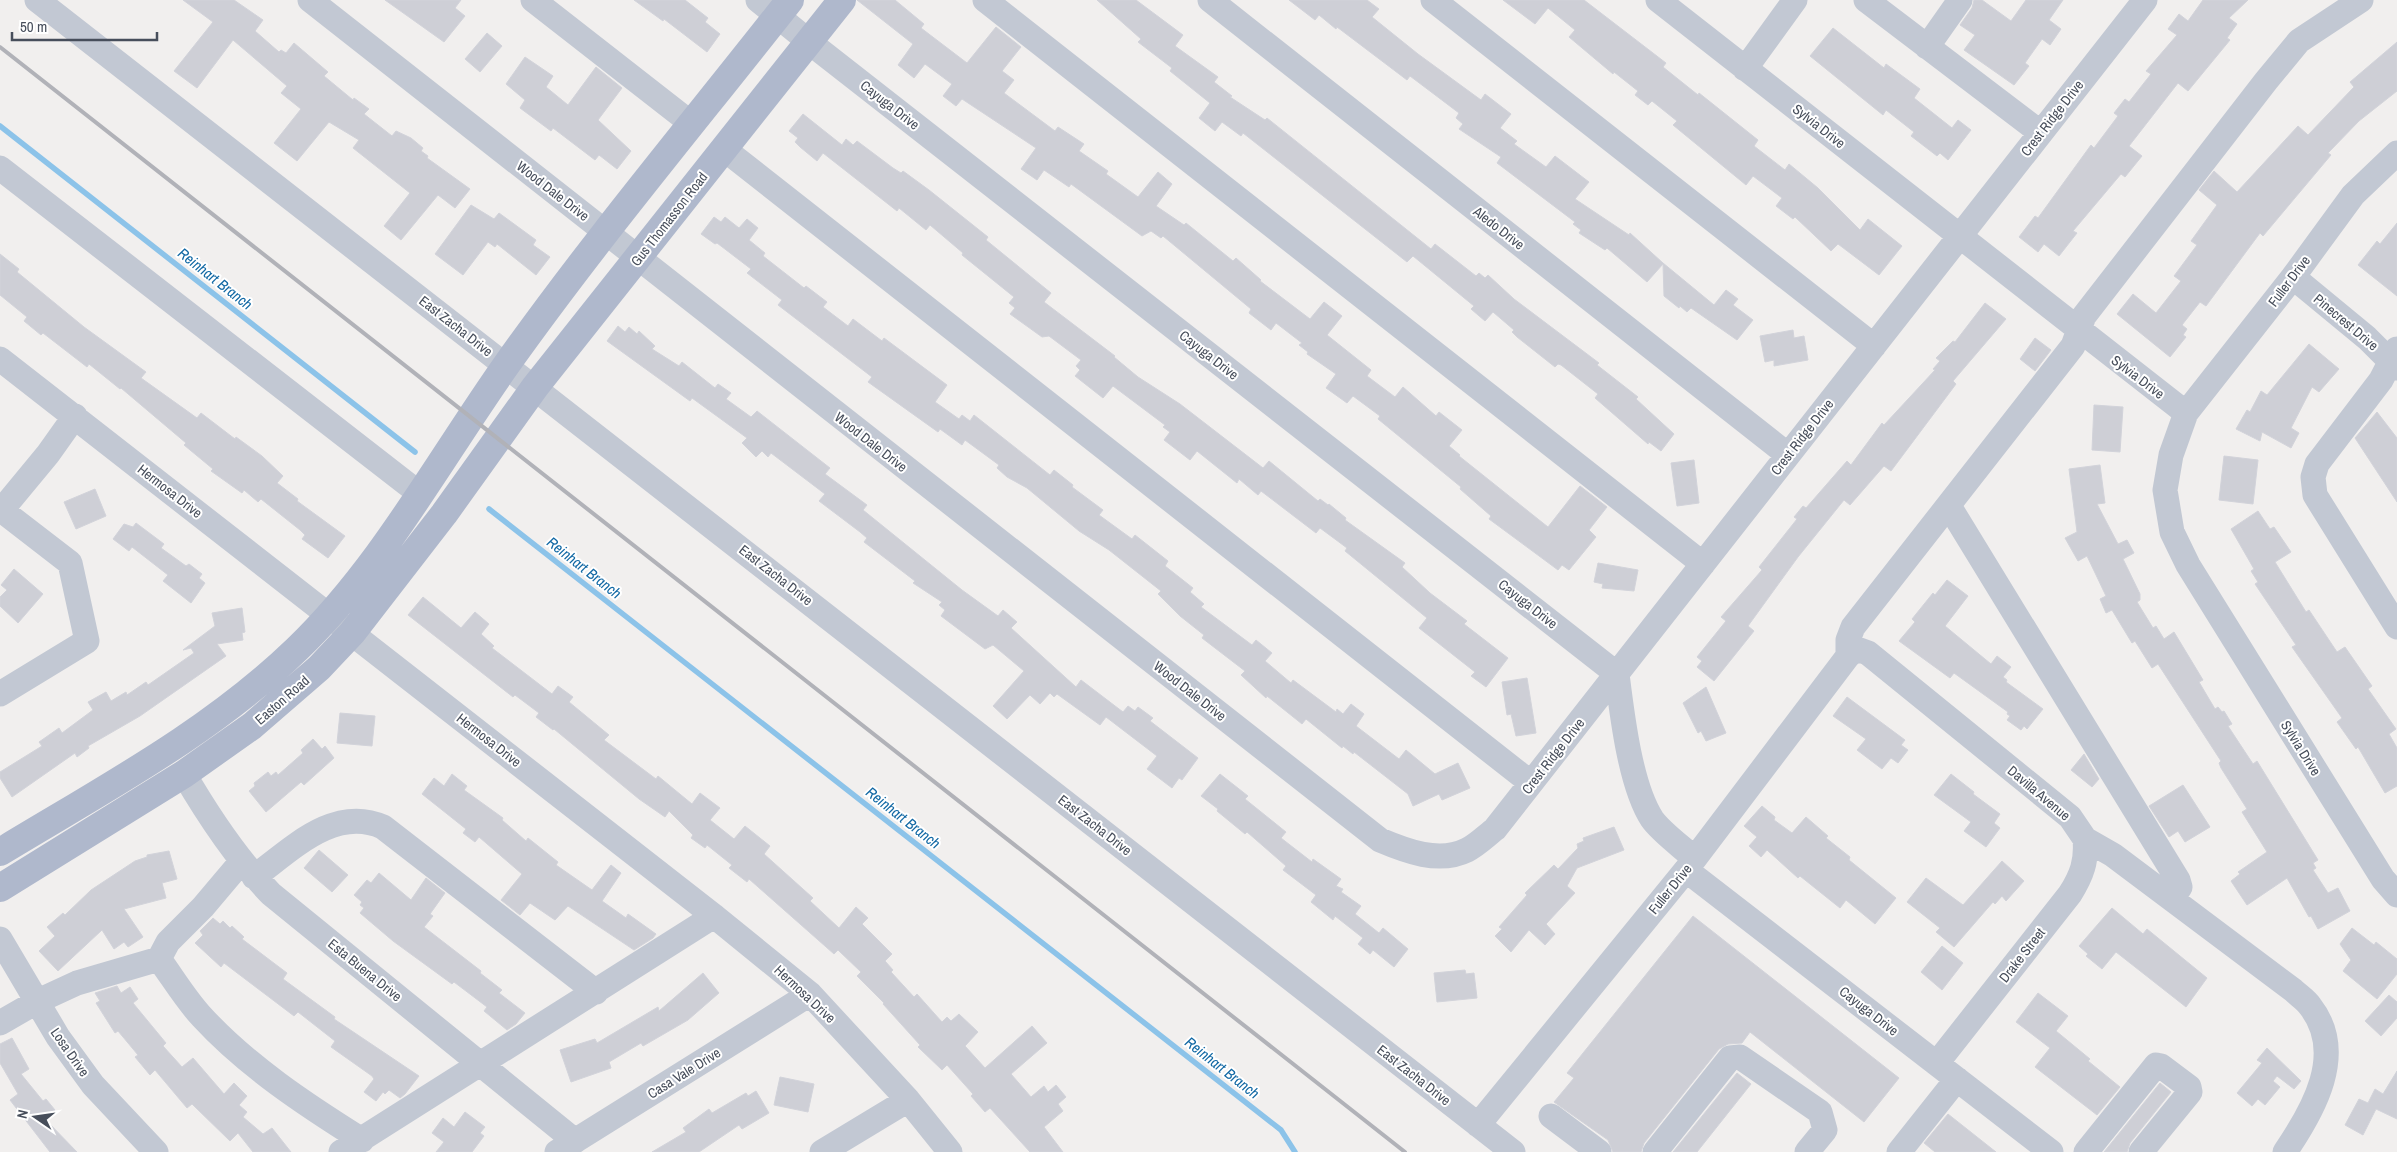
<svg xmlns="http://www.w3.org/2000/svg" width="2397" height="1152" viewBox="0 0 2397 1152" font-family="'Archivo Narrow',sans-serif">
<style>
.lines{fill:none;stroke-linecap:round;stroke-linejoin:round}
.stream{stroke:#8cc3e9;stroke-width:5.5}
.building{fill:#cecfd6;stroke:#d2d3da}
.minor{stroke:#c2c8d3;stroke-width:25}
.major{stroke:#afb8cc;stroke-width:28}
.rail{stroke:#b1b2b8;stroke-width:4}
.labels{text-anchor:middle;stroke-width:4;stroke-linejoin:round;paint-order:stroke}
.street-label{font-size:14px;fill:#474e5b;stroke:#fff}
.water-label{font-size:15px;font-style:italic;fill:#1168a4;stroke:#fff}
</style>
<rect width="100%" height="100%" fill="#f1efee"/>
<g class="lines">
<!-- stream -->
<path class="stream" d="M0,126L415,452
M489,509L1281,1130L1295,1152"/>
</g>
<!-- building -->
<path class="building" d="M183,0H234L263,20L255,31L279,52L281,50L286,53L294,43L328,72L324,76L353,100L354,98L369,109L364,114L392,136L396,131L411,138L423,148L421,151L428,156L427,158L470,189L455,208L438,195L401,240L384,226L410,193L353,148L359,140L329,122L297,161L274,143L301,109L281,93L287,86L233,40L197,88L174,71L213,22Z
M385,0H461L455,8L465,16L444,42Z
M634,0H685L708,18L705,22L720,34L707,52L664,19L663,21Z
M857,0H895L924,24L921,28L967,63L996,27L1021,47L1002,71L1014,80L1004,93L1055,131L1058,127L1084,144L1079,151L1108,171L1106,174L1138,197L1158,172L1172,184L1156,206L1184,225L1186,223L1233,261L1236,258L1261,280L1260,281L1310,319L1324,302L1342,316L1327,335L1371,370L1367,376L1395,397L1403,387L1436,416L1439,412L1462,430L1449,446L1460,455L1459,456L1548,527L1580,486L1607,507L1589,530L1596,537L1569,570L1562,565L1558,570L1489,519L1491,516L1460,489L1461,487L1378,419L1380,416L1353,396L1347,403L1326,388L1336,374L1307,354L1308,352L1299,345L1302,343L1276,323L1271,330L1249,313L1251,309L1163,236L1161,238L1151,231L1142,236L1071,184L1069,187L1044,170L1037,180L1021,169L1036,148L962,99L956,106L943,96L952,84L925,64L914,78L898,65L913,44Z
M1097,0H1136L1183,35L1175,46L1218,77L1214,82L1232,96L1230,97L1265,120L1267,118L1431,249L1435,244L1476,276L1479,273L1485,278L1488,275L1514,299L1599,363L1597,365L1638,397L1636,399L1674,434L1661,451L1649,442L1648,444L1595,398L1598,394L1561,365L1558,364L1555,367L1517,337L1512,332L1514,330L1493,312L1485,321L1471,309L1474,306L1413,256L1407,262L1243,133L1241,136L1222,122L1215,131L1199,118L1210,103L1170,71L1172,68L1138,42L1141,39Z
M1289,0H1367L1379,9L1372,17L1418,54L1481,100L1485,94L1511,114L1500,128L1517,141L1514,144L1546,167L1555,156L1589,182L1575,199L1629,235L1630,233L1663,263L1714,305L1726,290L1738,299L1733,305L1753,320L1737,340L1691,308L1687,312L1680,306L1679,308L1664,296L1663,264L1647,282L1607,248L1605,250L1579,233L1581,230L1573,224L1575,222L1497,163L1501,157L1459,129L1463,124L1456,118L1459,113L1410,76L1407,80L1337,27L1336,29L1319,15L1315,20Z
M1503,0H1584L1666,63L1663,67L1698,95L1699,93L1758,140L1754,146L1785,170L1789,164L1818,188L1860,230L1868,219L1902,246L1879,275L1838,244L1831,251L1795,217L1793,219L1776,206L1782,198L1753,176L1746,185L1673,125L1677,121L1652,101L1648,105L1635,95L1638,91L1614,72L1613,74L1569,37L1575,30L1548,8L1535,24Z
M1974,0H1982L2011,21L2026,0H2063L2049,20L2061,29L2050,45L2042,39L2025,63L2029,66L2014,85L1964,50L1975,35L1960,25L1972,8Z
M2203,0H2248L2229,18L2237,24L2227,38L2230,40L2188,91L2178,83L2129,146L2142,156L2125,177L2121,174L2073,231L2077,233L2059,256L2044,244L2038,252L2019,237L2035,216L2038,218L2091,145L2094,148L2118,116L2114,113L2125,99L2129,102L2151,74L2146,71L2177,35L2168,29L2179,14L2188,21Z
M1833,28L1884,68L1886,64L1920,89L1914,98L1952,128L1958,120L1971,130L1948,160L1940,153L1937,156L1911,136L1914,132L1886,110L1883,115L1810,56Z
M487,33L502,46L480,72L465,59Z
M2397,42V91L2359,121L2328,153L2331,155L2263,236L2260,233L2206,306L2200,302L2182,325L2187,329L2183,335L2186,337L2170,357L2117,314L2133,294L2156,313L2181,281L2174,276L2197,245L2191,241L2217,205L2199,190L2214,171L2237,192L2298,126L2308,135L2354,87L2350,82Z
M525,57L553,76L546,87L568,105L596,67L622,88L598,120L631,151L617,169L599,155L595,160L553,128L551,131L520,108L525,100L506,84Z
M803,114L842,145L846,139L853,145L857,141L893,168L901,173L903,171L929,190L988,237L986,240L1051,293L1044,302L1115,356L1114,357L1138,377L1180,404L1263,468L1269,461L1318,501L1320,499L1328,505L1329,504L1346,518L1345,520L1405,563L1402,567L1430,593L1467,621L1464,624L1508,658L1486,687L1471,676L1475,672L1419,628L1427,618L1345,551L1347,548L1320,528L1316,533L1261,491L1258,495L1239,479L1237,483L1197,451L1190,460L1164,440L1170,432L1163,427L1165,425L1113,386L1103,398L1075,376L1080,370L1076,366L1081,360L1049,336L1042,337L1010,314L1015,308L1009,303L1014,297L962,255L963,253L930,225L926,230L899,208L897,211L823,153L817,161L800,147L795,142L798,138L789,131Z
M471,205L494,219L499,213L536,240L533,245L550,257L536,275L497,244L495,247L488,242L463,275L435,254Z
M714,217L721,222L725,217L739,228L747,219L758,228L749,240L765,253L763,256L804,288L806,286L827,302L823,307L848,326L853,319L882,341L884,338L947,385L935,402L959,419L962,415L970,421L974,415L1050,475L1054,470L1073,485L1072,487L1103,510L1099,515L1132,539L1135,535L1168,561L1165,566L1193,588L1190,592L1204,604L1201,607L1252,645L1256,640L1272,653L1265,661L1291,683L1293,680L1336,712L1337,709L1343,714L1351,704L1364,714L1356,726L1399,759L1406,750L1435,774L1458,763L1470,788L1442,800L1439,794L1413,806L1408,794L1354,752L1353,754L1343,746L1342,748L1306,719L1302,724L1267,696L1266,698L1241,675L1245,671L1202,638L1204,635L1180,616L1158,594L1161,591L1109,550L1079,531L1027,488L1007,477L997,468L999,465L965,440L962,445L940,429L938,432L868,382L872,377L778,305L782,300L747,273L751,269L717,243L715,244L701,234Z
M2397,223V296L2358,265L2377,241L2380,244Z
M0,254L19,269L17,272L84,327L146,372L141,378L197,418L201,413L235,439L236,437L262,456L283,476L277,483L298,499L297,501L345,536L328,558L302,539L305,535L300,530L261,499L258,502L244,490L242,493L211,471L213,469L184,445L186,443L121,388L120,389L89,364L87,367L43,333L41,335L24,321L27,317L0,295Z
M1985,303L2006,319L1953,381L1956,384L1891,471L1884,466L1850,505L1844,500L1798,557L1748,626L1754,631L1714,681L1697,667L1702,661L1697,657L1726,621L1721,617L1762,570L1759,567L1797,519L1794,517L1803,506L1806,508L1847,461L1851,465L1882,423L1884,425L1935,370L1933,369L1940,361L1936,358L1953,341L1955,342Z
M618,326L625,332L629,327L637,334L639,331L655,346L652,349L679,366L682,362L715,388L718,384L731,393L726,399L751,417L757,411L830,468L825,474L867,505L863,510L962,590L998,616L1003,610L1017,622L1011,628L1076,687L1081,680L1123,712L1128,706L1135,711L1138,707L1153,718L1150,721L1198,758L1182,780L1179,778L1172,788L1147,769L1157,756L1106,717L1100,725L1057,694L1054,697L1050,693L1040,704L1030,695L1007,719L993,706L1024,671L993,645L985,649L941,616L945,610L939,605L942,602L913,583L915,581L864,542L867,538L860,532L819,501L825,494L771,453L768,457L762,451L756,457L742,443L747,438L692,398L690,401L607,341Z
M1793,330L1794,338L1804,336L1808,360L1774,366V360L1765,362L1760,336Z
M2035,338L2051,350L2035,371L2020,359Z
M2309,344L2339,369L2319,392L2312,387L2291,428L2299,433L2291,448L2262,432L2260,441L2236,429L2247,410L2250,412L2261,391L2267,395Z
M2094,405L2123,407L2120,452L2092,450Z
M2377,412L2397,438V502L2355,438Z
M2224,456L2258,460L2253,504L2219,500Z
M1694,460L1699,503L1677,506L1671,463Z
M2100,465L2105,503L2097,504L2118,544L2127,540L2134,553L2123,559L2140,594V600L2137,602L2153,628L2156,626L2164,639L2174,632L2203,680L2199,682L2215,709L2218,707L2222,712L2224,711L2232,724L2228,726L2253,764L2257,761L2318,860L2313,863L2316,868L2313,870L2328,893L2338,888L2350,911L2318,929L2311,916L2309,917L2287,878L2247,905L2231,881L2240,874L2238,872L2267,852L2242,812L2247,809L2221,768L2219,763L2221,761L2158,664L2152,668L2135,641L2132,643L2112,610L2106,613L2100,599L2106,596L2087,556L2078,561L2065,538L2077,532L2069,469Z
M95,489L106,516L76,529L64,502Z
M2258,511L2270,529L2274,527L2291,552L2275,562L2306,612L2309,610L2337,652L2345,647L2372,686L2368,689L2396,729L2389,734L2397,748V786L2385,793L2358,747L2356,749L2337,722L2342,718L2292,647L2296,645L2255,584L2258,582L2251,571L2254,569L2231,529Z
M136,523L164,544L161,548L186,566L189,564L202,574L199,578L205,583L191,603L163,581L168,575L132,547L129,551L113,539L124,524L133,527Z
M1598,563L1638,570L1634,591L1602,588L1603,584L1594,582Z
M14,569L43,594L18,623L0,606V597L7,590L1,585Z
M1947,580L1968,596L1945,626L1991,664L1997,656L2011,667L2003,677L2007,680L2006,682L2043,709L2027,729L2024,726L2021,730L2007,720L2010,716L2007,714L2008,712L1954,673L1950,678L1899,641L1915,622L1912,619L1933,593L1935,595Z
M423,597L461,628L475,612L489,624L481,634L494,646L492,648L552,694L558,686L573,697L569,702L609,735L604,740L656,779L658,776L692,804L700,793L720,808L710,820L734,839L745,826L770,846L764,854L813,898L810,901L839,928L856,907L868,918L862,924L892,954L885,961L893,970L891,972L914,997L917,994L942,1022L947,1017L951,1021L959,1014L978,1032L965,1046L985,1068L1032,1026L1047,1043L1011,1074L1031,1097L1044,1086L1048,1092L1056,1085L1066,1097L1058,1104L1063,1111L1044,1127L1063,1152H1030L990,1108L985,1112L971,1096L973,1094L947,1065L942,1070L918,1047L920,1045L883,1004L884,1003L857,976L861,972L838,950L834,954L749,879L747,882L729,868L732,865L707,845L705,848L691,838L693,835L669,811L665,817L639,799L554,729L553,730L536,717L539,713L515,695L513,697L408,615Z
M242,608L245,632L242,633L243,640L217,644L226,656L140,716L88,746L89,748L77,757L75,753L12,797L0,778V772L42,746L39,742L59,728L62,733L93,710L88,702L106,692L111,701L126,692L127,695L146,682L148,685L194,653L191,648L183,650L215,626L212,613Z
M1527,678L1536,733L1516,736L1511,714L1507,715L1502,682Z
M1706,687L1726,733L1706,741L1701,731L1698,733L1683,703Z
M1847,697L1905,740L1901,745L1908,750L1898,763L1891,758L1882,769L1857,750L1866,739L1833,716Z
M340,713L375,716L372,746L337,743Z
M313,739L322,749L325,746L334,758L304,785L301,782L266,812L249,791L255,786L254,783L268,772L271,776L276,772L278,775L303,753L301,750Z
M2084,754L2099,779L2092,787L2071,770Z
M452,774L467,786L464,790L503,818L502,820L526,841L528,838L558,862L556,865L592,890L611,865L621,873L602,901L626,918L628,914L656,934L653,938L634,950L568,906L555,920L530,903L520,915L501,900L522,874L479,837L475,842L463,833L466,829L422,794L434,778L444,786Z
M1220,774L1248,796L1245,799L1286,832L1281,838L1312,862L1313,859L1341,879L1336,886L1343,889L1341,892L1361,906L1355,914L1379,933L1383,928L1408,949L1394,967L1373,950L1370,954L1358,944L1363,938L1335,916L1333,920L1311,902L1316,895L1283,870L1286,866L1247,832L1245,834L1217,811L1218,809L1201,796Z
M1951,774L1974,792L1973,794L2000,814L1994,823L2000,828L1986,847L1964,831L1971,822L1934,795Z
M2183,785L2210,827L2185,842L2178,831L2169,837L2149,806Z
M1762,806L1775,817L1774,820L1792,833L1806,817L1828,836L1826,838L1850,857L1849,860L1896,898L1875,924L1846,900L1840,908L1800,876L1798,878L1767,850L1761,857L1749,846L1757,837L1744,826Z
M1614,827L1624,850L1577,868L1567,886L1575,893L1546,924L1555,934L1545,945L1529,930L1511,952L1495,936L1502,929L1499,927L1527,895L1525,893L1554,865L1558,869L1578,848L1577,844L1584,841L1583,838Z
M319,850L348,875L332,892L304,868Z
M169,851L177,879L162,883L166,898L124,909L143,937L128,947L124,942L114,949L102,930L58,971L39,951L55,936L47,927L63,913L65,915L91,890L135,861L147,857V855Z
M2002,861L2024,881L2006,901L2002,896L1995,904L1993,902L1954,947L1936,932L1940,928L1907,902L1926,878L1963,905Z
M379,873L411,900L426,878L445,893L430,914L433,916L424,927L481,971L480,973L502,990L499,993L525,1013L516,1024L507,1030L484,1011L487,1007L454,982L452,984L393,941L360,913L364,908L360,905L362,902L354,895L367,880L371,883Z
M2112,908L2143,934L2147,929L2207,978L2186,1007L2116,952L2102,969L2086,956L2088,954L2079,946Z
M1693,916L1899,1078L1864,1122L1750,1032L1742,1043L1728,1044L1719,1049L1644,1143L1641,1152H1613L1608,1140L1554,1102L1574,1078L1567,1073Z
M213,918L220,924L223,921L230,928L232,926L244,937L242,939L287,973L283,979L335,1017L334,1019L419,1076L405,1094L400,1098L389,1090L385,1094L383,1092L376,1101L364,1092L374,1079L372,1076L331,1047L335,1041L298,1012L294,1016L224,963L221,967L195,943L203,935L200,931Z
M2352,928L2374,945L2376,942L2397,959V974L2377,999L2343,971L2351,960L2340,944Z
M1942,946L1963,963L1942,990L1921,972Z
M1465,970L1466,974L1474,973L1477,998L1437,1002L1434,973Z
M703,973L719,993L688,1020L643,1046L641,1043L609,1062L611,1068L571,1082L560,1050L595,1039L597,1043L658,1007L659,1011Z
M117,986L121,993L130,987L138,999L133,1003L166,1043L163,1046L182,1067L193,1058L224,1094L234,1083L247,1096L239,1105L247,1112L243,1117L263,1134L272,1128L291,1152H253L238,1133L230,1141L192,1104L187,1108L155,1070L150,1075L135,1057L138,1055L118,1031L115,1033L96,1003L100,1001L95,993Z
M2038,993L2068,1016L2056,1031L2090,1059L2088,1061L2120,1087L2097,1115L2035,1067L2050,1048L2016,1022Z
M2389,995L2397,1002V1018L2381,1036L2365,1021Z
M12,1038L29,1069L21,1074L43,1101L46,1099L55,1110L44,1118L77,1152H50L10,1100L18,1094L0,1063V1044Z
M2267,1048L2301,1081L2294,1089L2277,1076L2273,1081L2280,1087L2265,1105L2258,1099L2252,1106L2237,1093L2262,1063L2257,1060Z
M2397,1071V1119L2376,1109L2363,1135L2345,1125L2359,1099L2368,1103L2375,1089L2383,1094Z
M1737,1073L1751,1084L1697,1152H1673Z
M780,1077L814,1084L808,1112L774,1105Z
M2160,1083L2171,1092L2130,1143L2127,1152H2104Z
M756,1091L769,1113L742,1129L739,1125L699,1152H652L686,1132L683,1128L709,1109L712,1113L746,1093L748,1096Z
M465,1112L485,1127L480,1133L484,1136L472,1152H436L444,1142L432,1133L443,1118L454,1127Z
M1948,1114L1996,1152H1935L1924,1143Z"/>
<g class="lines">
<!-- minor -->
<path class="minor" d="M37,0L1513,1152
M310,0L1380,840C1406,851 1439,864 1467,850C1477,845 1486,836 1495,829L2145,0
M533,0L692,124
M758,0L818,49L1617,674C1622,714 1630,785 1652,819C1661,832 1682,847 1694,858
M985,0L1703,564
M1210,0L1788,455
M1433,0L1874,346
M1658,0L2186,413
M1866,0L2041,133
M1927,47L1960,0
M1745,69L1795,0
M724,149L1531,783
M2397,153L2353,195L2293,277L2186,413L2171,455L2165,490L2172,532L2188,565L2383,879L2397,895
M0,168L420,494
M2293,277L2367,338L2397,368
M2397,349L2381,380L2317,464L2313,477L2315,495L2397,627
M0,359L714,916L810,994L908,1100L950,1152
M1949,506L2178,880L2180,887L2172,899
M0,509L70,563L87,641L0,694
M0,512L48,454L75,416
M1848,656V640L1853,627L2073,346L2084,316L2266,81L2299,41L2361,0
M184,774C209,817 236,858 271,894L575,1141
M1686,870L2051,1152
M254,877C291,850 334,805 383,827L596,992
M0,939L58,1037L93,1085L156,1152
M159,959L168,942L203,907L241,862
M0,1023L38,1001L77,983L159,959C173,978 186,1000 202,1017C247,1066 306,1105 362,1140
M1937,1063L2070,894C2082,875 2087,861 2085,839
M1551,1116L1599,1152
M1478,1125L1686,870L1848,656L1857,649L1868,653L2070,817L2085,839L2113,855L2293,990C2298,995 2306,1000 2310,1006C2347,1053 2313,1111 2285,1152
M341,1152L714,916
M557,1152L810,994
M822,1152L908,1100
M1655,1152L1730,1058L1740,1057L1820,1112L1825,1130L1807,1152
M1899,1152L1957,1079
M2086,1152L2156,1065L2161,1066L2189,1087L2190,1092L2141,1152"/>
<!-- major -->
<path class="major" d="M0,852C102,790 210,733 297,649C382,567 439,460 507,364C596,239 695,121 790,0
M0,888L184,774L252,726L319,668L352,633L444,514L535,387L842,0"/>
<!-- rail -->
<path class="rail" d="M0,47L1405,1152"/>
</g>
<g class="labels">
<!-- street labels -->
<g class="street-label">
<text transform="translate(890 105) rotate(38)" y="5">Cayuga Drive</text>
<text transform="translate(2052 118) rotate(-52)" y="5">Crest Ridge Drive</text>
<text transform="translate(1819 126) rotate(38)" y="5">Sylvia Drive</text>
<text transform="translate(553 191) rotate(38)" y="5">Wood Dale Drive</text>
<text transform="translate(669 219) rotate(-52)" y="5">Gus Thomasson Road</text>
<text transform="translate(1499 228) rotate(38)" y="5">Aledo Drive</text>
<text transform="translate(2289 281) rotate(-53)" y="5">Fuller Drive</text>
<text transform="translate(2346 322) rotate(40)" y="5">Pinecrest Drive</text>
<text transform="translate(456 326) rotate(38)" y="5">East Zacha Drive</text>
<text transform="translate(1209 355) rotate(38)" y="5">Cayuga Drive</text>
<text transform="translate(2138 377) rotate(37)" y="5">Sylvia Drive</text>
<text transform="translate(1802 437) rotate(-52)" y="5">Crest Ridge Drive</text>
<text transform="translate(871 442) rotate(38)" y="5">Wood Dale Drive</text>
<text transform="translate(170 491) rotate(38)" y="5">Hermosa Drive</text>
<text transform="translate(776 575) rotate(38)" y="5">East Zacha Drive</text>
<text transform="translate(1528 604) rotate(38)" y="5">Cayuga Drive</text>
<text transform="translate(1190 691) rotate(38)" y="5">Wood Dale Drive</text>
<text transform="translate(282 700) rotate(-41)" y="5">Easton Road</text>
<text transform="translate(489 740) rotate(38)" y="5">Hermosa Drive</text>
<text transform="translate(2301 748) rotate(58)" y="5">Sylvia Drive</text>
<text transform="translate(1553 756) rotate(-52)" y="5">Crest Ridge Drive</text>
<text transform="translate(2039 793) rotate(40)" y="5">Davilla Avenue</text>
<text transform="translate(1095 825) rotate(38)" y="5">East Zacha Drive</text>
<text transform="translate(1670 889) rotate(-51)" y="5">Fuller Drive</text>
<text transform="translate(2022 955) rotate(-52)" y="5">Drake Street</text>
<text transform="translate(365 970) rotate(39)" y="5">Esta Buena Drive</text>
<text transform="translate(805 994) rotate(43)" y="5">Hermosa Drive</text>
<text transform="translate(1869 1011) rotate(38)" y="5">Cayuga Drive</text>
<text transform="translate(70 1052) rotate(55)" y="5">Losa Drive</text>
<text transform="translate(684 1073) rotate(-32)" y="5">Casa Vale Drive</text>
<text transform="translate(1414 1075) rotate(38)" y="5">East Zacha Drive</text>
</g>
<!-- water labels -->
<g class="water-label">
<text transform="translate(215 279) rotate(38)" y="5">Reinhart Branch</text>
<text transform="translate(584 568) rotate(38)" y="5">Reinhart Branch</text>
<text transform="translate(903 818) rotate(38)" y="5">Reinhart Branch</text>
<text transform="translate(1222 1068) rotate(38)" y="5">Reinhart Branch</text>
</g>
</g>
<!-- north arrow -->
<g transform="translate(35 1117) rotate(283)" stroke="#ffffff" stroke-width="4" paint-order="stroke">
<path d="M0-4L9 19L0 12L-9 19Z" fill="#474e5b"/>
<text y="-8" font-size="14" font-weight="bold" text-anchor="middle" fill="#474e5b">N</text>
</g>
<!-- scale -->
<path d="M12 32v8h145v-8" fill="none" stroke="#474e5b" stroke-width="2.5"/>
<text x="20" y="32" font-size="15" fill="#474e5b" stroke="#ffffff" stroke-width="4" paint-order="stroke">50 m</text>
</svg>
